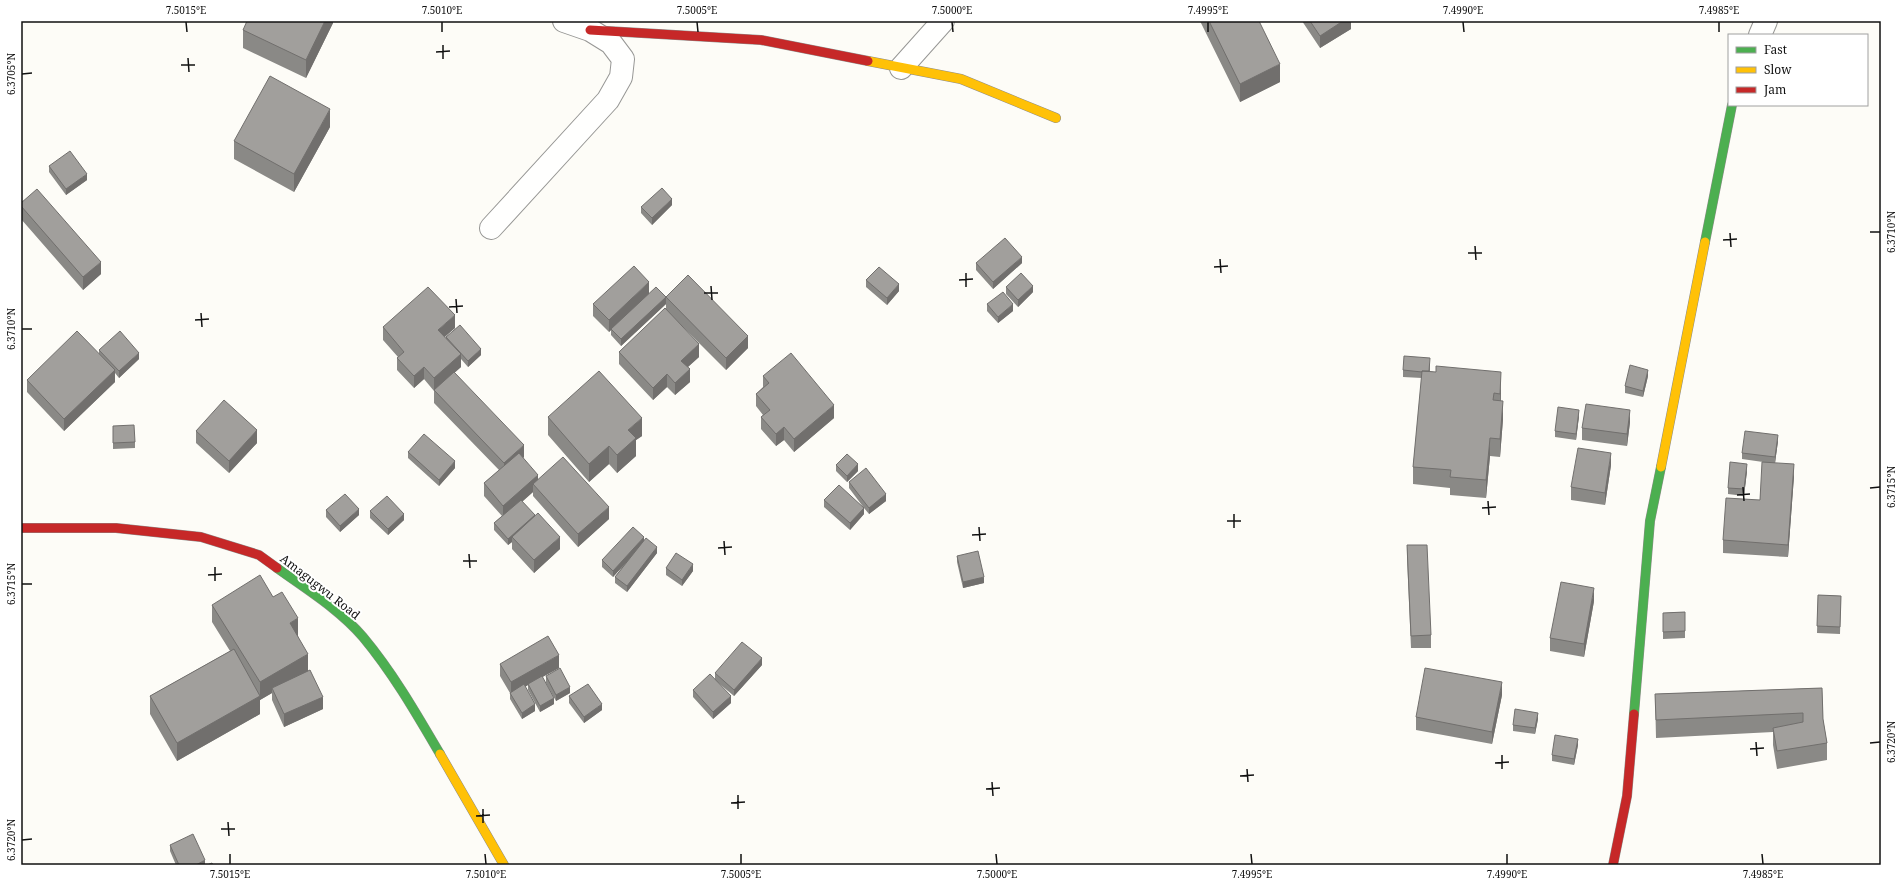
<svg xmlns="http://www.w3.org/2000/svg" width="1902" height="886" viewBox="0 0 1902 886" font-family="'Noto Serif',serif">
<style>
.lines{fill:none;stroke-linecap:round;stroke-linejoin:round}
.street-casing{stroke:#979795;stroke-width:24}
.fast-casing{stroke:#8e8d8b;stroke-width:10}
.slow-casing{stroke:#8e8d8b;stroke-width:10}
.jam-casing{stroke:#8e8d8b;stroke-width:10}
.street{stroke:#fffffe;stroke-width:22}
.fast{stroke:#4caf50;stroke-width:9}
.slow{stroke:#ffc107;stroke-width:9}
.jam{stroke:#c62828;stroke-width:9}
.wall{fill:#8a8986}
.shaded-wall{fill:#716f6d}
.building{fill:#a19f9c;stroke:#716f6d}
.ticks{fill:none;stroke:#111;stroke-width:1.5}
.labels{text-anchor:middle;stroke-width:4;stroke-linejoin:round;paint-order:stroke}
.street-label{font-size:12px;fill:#111;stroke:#fff}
.neatline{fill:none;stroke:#111;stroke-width:1.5}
.ticks-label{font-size:10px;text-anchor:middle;fill:#111}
</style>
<rect width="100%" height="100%" fill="#fdfcf7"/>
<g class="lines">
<!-- street casing -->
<g class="street-casing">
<path id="street" d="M1760,35L1766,21
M901,68L943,21
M491,228L608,100L621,77L623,59L611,43L590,30L564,21"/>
</g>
<!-- fast casing -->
<g class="fast-casing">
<path id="fast" d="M1705,242L1732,105
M277,568C306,589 339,609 363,637C393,673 416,713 440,754
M1634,714L1650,521L1661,467"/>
</g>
<!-- slow casing -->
<g class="slow-casing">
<path id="slow" d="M868,61L961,79L1056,118
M1661,467L1705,242
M440,754L504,865"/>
</g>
<!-- jam casing -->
<g class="jam-casing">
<path id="jam" d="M590,30L761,40L868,61
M21,528H116L201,537L259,555L277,568
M1613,865L1627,796L1634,714"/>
</g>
<!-- street -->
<use href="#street" class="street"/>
<!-- fast -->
<use href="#fast" class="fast"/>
<!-- slow -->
<use href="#slow" class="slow"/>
<!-- jam -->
<use href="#jam" class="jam"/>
</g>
<!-- wall -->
<path class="wall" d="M333,21V23L306,78L243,48V30Z
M1200,21H1259L1280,82L1240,102Z
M1302,21H1351V29L1320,48Z
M330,127L294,192L234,159V141Z
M49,166L87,180L66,195L49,172Z
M21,203L101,274L83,290L21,219Z
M672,205L652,225L641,213V207Z
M976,263H1022L993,289L976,270Z
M866,280L899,291L887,305L866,287Z
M1006,287L1033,292L1018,307L1006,294Z
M649,294L666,297L748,348L726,370L669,313L699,357L688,367L690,382L675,395L667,387L653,400L619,364V352L666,309V304L621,346L611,335V330L609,332L593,316V304Z
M987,304L1013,311L998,323L987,311Z
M383,327L455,328L445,337L446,339V337L481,355L468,367L461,359V367L454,373L524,457L523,458L538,479L609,519L578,547L533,496V492L522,502L535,516L560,549L534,573L512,549V542L508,545L494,530V523L502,516L484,496V483L499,470L434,403V391L424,379L414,388L397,370V358L398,357L383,340Z
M99,350L139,359L119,378L115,373V382L64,431L27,392V380L99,354Z
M1430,365V371L1501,390V401L1503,419L1500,457L1490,456L1486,498L1450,495V488L1413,484V467L1422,378L1403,377V370Z
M763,376L834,418L794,452L784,440L776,446L761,429V417L763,415L756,406V394L763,387Z
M1648,376L1643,397L1625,393V386Z
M1579,416L1576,440L1555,437V431Z
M548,417L642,436L636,440V456L617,473L609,464L589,482L548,435Z
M1630,422L1627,446L1582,440V428Z
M113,426L135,442V448L113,449Z
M196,431L257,443L229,473L196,443Z
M1778,441L1775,463L1794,476L1788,557L1723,553V540L1760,500L1763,462L1742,459V453Z
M408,452L455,468L439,486L408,458Z
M836,465L858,471L847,482L836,471Z
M1611,465L1605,505L1571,500V487Z
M1747,471L1744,496L1728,494V488Z
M849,482L886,501L869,514L864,508V514L850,530L824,507V500L864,508L849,488Z
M326,510L359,515L340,532L326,517Z
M370,511L404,520L388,535L370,518Z
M644,540L657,553L627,592L615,583V577L624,565L613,577L602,567V560Z
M1407,545L1431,635V648H1411L1407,558Z
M957,556L984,583L963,588L957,562Z
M666,568L693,571L682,586L666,575Z
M1818,595L1841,596L1840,634L1817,633Z
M1594,601L1584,657L1550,651V638Z
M212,605L298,636L308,671L323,709L284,727L272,700V693L260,700V714L177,761L150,714V696L230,651L212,622Z
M1685,612V638L1663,639V613Z
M500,664L559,668L542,677L554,704L540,712L528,690V685L525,687L535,711L522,719L510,699V693L500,676Z
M762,665L734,696L716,681L731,703L713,719L693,697V690L715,680V673Z
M546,676L570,693L556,701L546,683Z
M1822,688L1823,719L1827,743V760L1777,769L1773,745V732L1656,738L1655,694Z
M1502,695L1492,744L1416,730V717Z
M569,696L602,710L584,723L569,703Z
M1538,719L1535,734L1513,731V725Z
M1578,745L1574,765L1552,761V755Z
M170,845L205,865H176L170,851Z"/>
<!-- shaded-wall -->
<path class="shaded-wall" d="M325,21H333V23L306,78V60Z
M1343,21H1351V29L1320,48V36Z
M1280,64V82L1240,102V84Z
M330,109V127L294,192V174Z
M87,174V180L66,195V189Z
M672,199V205L652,225V218Z
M1022,257V263L993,289V282Z
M101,262V274L83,290V277Z
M649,282V294L609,332V320Z
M899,284V291L887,305V298Z
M1033,286V292L1018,307V300Z
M666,297V304L621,346V339Z
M1013,304V311L998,323V317Z
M455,315V328L438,342V330Z
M748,336V348L726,370V358Z
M699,344V357L681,373V361Z
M481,349V355L468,367V361Z
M139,353V359L119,378V371Z
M461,354V367L434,391V378Z
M424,367V379L414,388V376Z
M690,369V382L675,395V383Z
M115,370V382L64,431V419Z
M1648,370V376L1643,397V391Z
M1501,372V390L1500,411V394Z
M667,374V387L653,400V388Z
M1503,401V419L1500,457V439Z
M834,405V418L794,452V439Z
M1579,410V416L1576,440V434Z
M1630,410V422L1627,446V434Z
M642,418V436L636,440V456L617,473V455L628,430Z
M784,427V440L776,446V434Z
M257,430V443L229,473V461Z
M1778,435V441L1775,463V457Z
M1490,438V456L1486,498V480Z
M524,445V457L504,475V463Z
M609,446V464L589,482V464Z
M1611,453V465L1605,505V493Z
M455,461V468L439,486V480Z
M858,464V471L847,482V476Z
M1747,464V471L1744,496V489Z
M1794,464V476L1788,557V545Z
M538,475V487L533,484V492L503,518V506Z
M886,494V501L869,514V508Z
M609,507V519L578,547V534Z
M864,508V514L850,530V523Z
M359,509V515L340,532V526Z
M404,514V520L388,535V529Z
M535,515V521L512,537V542L508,545V539Z
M560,537V549L534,573V560Z
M644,537V543L613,577V571Z
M657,547V553L627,592V586Z
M693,564V571L682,586V580Z
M984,577V583L963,588V582Z
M1594,588V601L1584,657V644Z
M298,618V636L290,641V623Z
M308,654V672L272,688V693L260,700V682Z
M559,655V668L528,685V684V685L511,695V682Z
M762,658V665L734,696V690Z
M1502,682V695L1492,744V732Z
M570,687V693L556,701V695Z
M260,696V714L177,761V743Z
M731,696V703L713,719V712Z
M323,697V709L284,727V714Z
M554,698V704L540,712V706Z
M535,704V711L522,719V713Z
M602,704V710L584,723V717Z
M1538,713V719L1535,734V728Z
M1578,739V745L1574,765V759Z
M205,860V865H196Z"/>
<!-- building -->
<path class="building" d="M247,21H325L306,60L243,30Z
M1209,21H1259L1280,64L1240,84Z
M1310,21H1343L1320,36Z
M270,76L330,109L294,174L234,141Z
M70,151L87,174L66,189L49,166Z
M662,188L672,199L652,218L641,207Z
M37,189L101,262L83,277L21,206V203Z
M1005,238L1022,257L993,282L976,263Z
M634,266L649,282L609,320L593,304Z
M879,267L899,284L887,298L866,280Z
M1021,273L1033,286L1018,300L1006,287Z
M688,275L748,336L726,358L666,297Z
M428,287L455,315L438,330L461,354L434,378L424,367L414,376L397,358L404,352L383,327Z
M656,287L666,297L621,339L611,329Z
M1003,292L1013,304L998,317L987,304Z
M665,308L699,344L681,361L690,369L675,383L667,374L653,388L619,352Z
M460,325L481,349L468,361L446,337Z
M77,331L115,370L64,419L27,380Z
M120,331L139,353L119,371L99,350Z
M791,353L834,405L794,439L784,427L776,434L761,417L770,410L756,394L769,383L763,376Z
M1404,356L1430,358L1429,371H1422V372L1403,370Z
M1630,365L1648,370L1643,391L1625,386Z
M1436,366L1501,372L1500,394L1494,393L1493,400L1503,401L1500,439L1490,438L1486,480L1450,477L1451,470L1413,467L1422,371L1436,372Z
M599,371L642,418L628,430L636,438L617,455L609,446L589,464L548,417Z
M454,372L524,445L504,463L434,390Z
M224,400L257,430L229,461L196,431Z
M1586,404L1630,410L1627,434L1582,428Z
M1558,407L1579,410L1576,434L1555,431Z
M134,425L135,442L113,443V426Z
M1745,431L1778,435L1775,457L1742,453Z
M424,434L455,461L439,480L408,452Z
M1578,448L1611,453L1605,493L1571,487Z
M519,453L538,475L503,506L484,483Z
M847,454L858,464L847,476L836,465Z
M563,457L609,507L578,534L533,484Z
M1730,462L1747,464L1744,489L1728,488Z
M1762,462L1794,464L1788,545L1723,540L1726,498L1760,500Z
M866,468L886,494L869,508L849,482Z
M839,485L864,508L850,523L824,500Z
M345,494L359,509L340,526L326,510Z
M387,496L404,514L388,529L370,511Z
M521,500L535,515L508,539L494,523Z
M538,513L560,537L534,560L512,537Z
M633,527L644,537L613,571L602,560Z
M646,538L657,547L627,586L615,577Z
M1407,545H1427L1431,635L1411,636Z
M978,551L984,577L963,582L957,556Z
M676,553L693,564L682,580L666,568Z
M260,575L273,597L282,592L298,618L290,623L308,654L260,682L212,605Z
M1561,582L1594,588L1584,644L1550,638Z
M1818,595L1841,596L1840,627L1817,626Z
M1685,612V631L1663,632V613Z
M548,636L559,655L511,682L500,664Z
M742,642L762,658L734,690L715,673Z
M234,649L260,696L177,743L150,696Z
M560,668L570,687L556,695L546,676Z
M1425,668L1502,682L1492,732L1416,717Z
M310,670L323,697L284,714L272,688Z
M710,674L731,696L713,712L693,690Z
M542,676L554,698L540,706L528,684Z
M524,684L535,704L522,713L510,693Z
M588,684L602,704L584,717L569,696Z
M1822,688L1823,719L1827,743L1777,751L1773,728L1803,722V713L1656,720L1655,694Z
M1515,709L1538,713L1535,728L1513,725Z
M1555,735L1578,739L1574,759L1552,755Z
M193,834L205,860L196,865H179L170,845Z
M212,863L213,865H207Z"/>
<!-- ticks -->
<path class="ticks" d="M186,22L187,32M442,22V32M697,22L698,32M952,22L953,32M1208,22V32M1463,22L1464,32M1719,22V32M443,45V59M436,52L450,51M188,58L189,72M181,65H195M22,74L32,73M1870,232H1880M1730,233L1731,247M1723,240L1737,239M1475,246L1476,260M1468,253H1482M1220,259L1221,273M1214,267L1228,266M966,273V287M959,280L973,279M711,286L712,300M704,293H718M456,299L457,313M449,307L463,306M201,313L202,327M195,320L209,319M22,329H32M1743,487L1744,501M1870,488L1880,487M1737,495L1750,494M1488,501L1489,515M1482,508L1496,507M1234,514V528M1227,521H1241M979,527L980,541M972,535L986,534M724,541L725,555M718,548L732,547M469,554L470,568M463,561H477M215,567V581M208,575L222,574M22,584H32M1756,742L1757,756M1870,743L1880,742M1750,749L1764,748M1502,755V769M1495,763L1509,762M1247,769L1248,782M1240,776L1254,775M992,782L993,796M986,789L1000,788M738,795V809M731,803L745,802M483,809V823M476,816L490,815M228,822L229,836M221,829H235M22,840L32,839M230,854V864M485,854L486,864M741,854V864M996,854L997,864M1251,854L1252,864M1507,854V864M1762,854L1763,864"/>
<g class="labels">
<!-- street labels -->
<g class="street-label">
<text transform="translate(320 587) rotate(38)" y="4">Amagugwu Road</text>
</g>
</g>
<!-- border -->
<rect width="1902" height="886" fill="none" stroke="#ffffff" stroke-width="44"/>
<!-- legend -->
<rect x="1728" y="34" width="140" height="72" fill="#ffffff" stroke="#a0a0a0"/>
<rect x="1736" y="47" width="20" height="6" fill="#4caf50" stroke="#a0a0a0"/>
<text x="1764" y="54" font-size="12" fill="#111111">Fast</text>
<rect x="1736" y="67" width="20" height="6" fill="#ffc107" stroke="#a0a0a0"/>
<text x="1764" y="74" font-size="12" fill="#111111">Slow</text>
<rect x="1736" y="87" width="20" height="6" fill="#c62828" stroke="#a0a0a0"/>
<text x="1764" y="94" font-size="12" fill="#111111">Jam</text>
<rect x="22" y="22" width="1858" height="842" class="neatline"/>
<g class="ticks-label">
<text x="186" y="14">7.5015°E</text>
<text x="442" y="14">7.5010°E</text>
<text x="697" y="14">7.5005°E</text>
<text x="952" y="14">7.5000°E</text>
<text x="1208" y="14">7.4995°E</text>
<text x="1463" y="14">7.4990°E</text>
<text x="1719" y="14">7.4985°E</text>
<text transform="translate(11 74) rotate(-90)" y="4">6.3705°N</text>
<text transform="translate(1891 232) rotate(-90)" y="4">6.3710°N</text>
<text transform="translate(11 329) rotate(-90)" y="4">6.3710°N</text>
<text transform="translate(1891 487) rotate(-90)" y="4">6.3715°N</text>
<text transform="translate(11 584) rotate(-90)" y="4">6.3715°N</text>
<text transform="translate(1891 742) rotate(-90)" y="4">6.3720°N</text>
<text transform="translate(11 840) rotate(-90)" y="4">6.3720°N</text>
<text x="230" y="878">7.5015°E</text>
<text x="486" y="878">7.5010°E</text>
<text x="741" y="878">7.5005°E</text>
<text x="997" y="878">7.5000°E</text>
<text x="1252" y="878">7.4995°E</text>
<text x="1507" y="878">7.4990°E</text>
<text x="1763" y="878">7.4985°E</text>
</g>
</svg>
